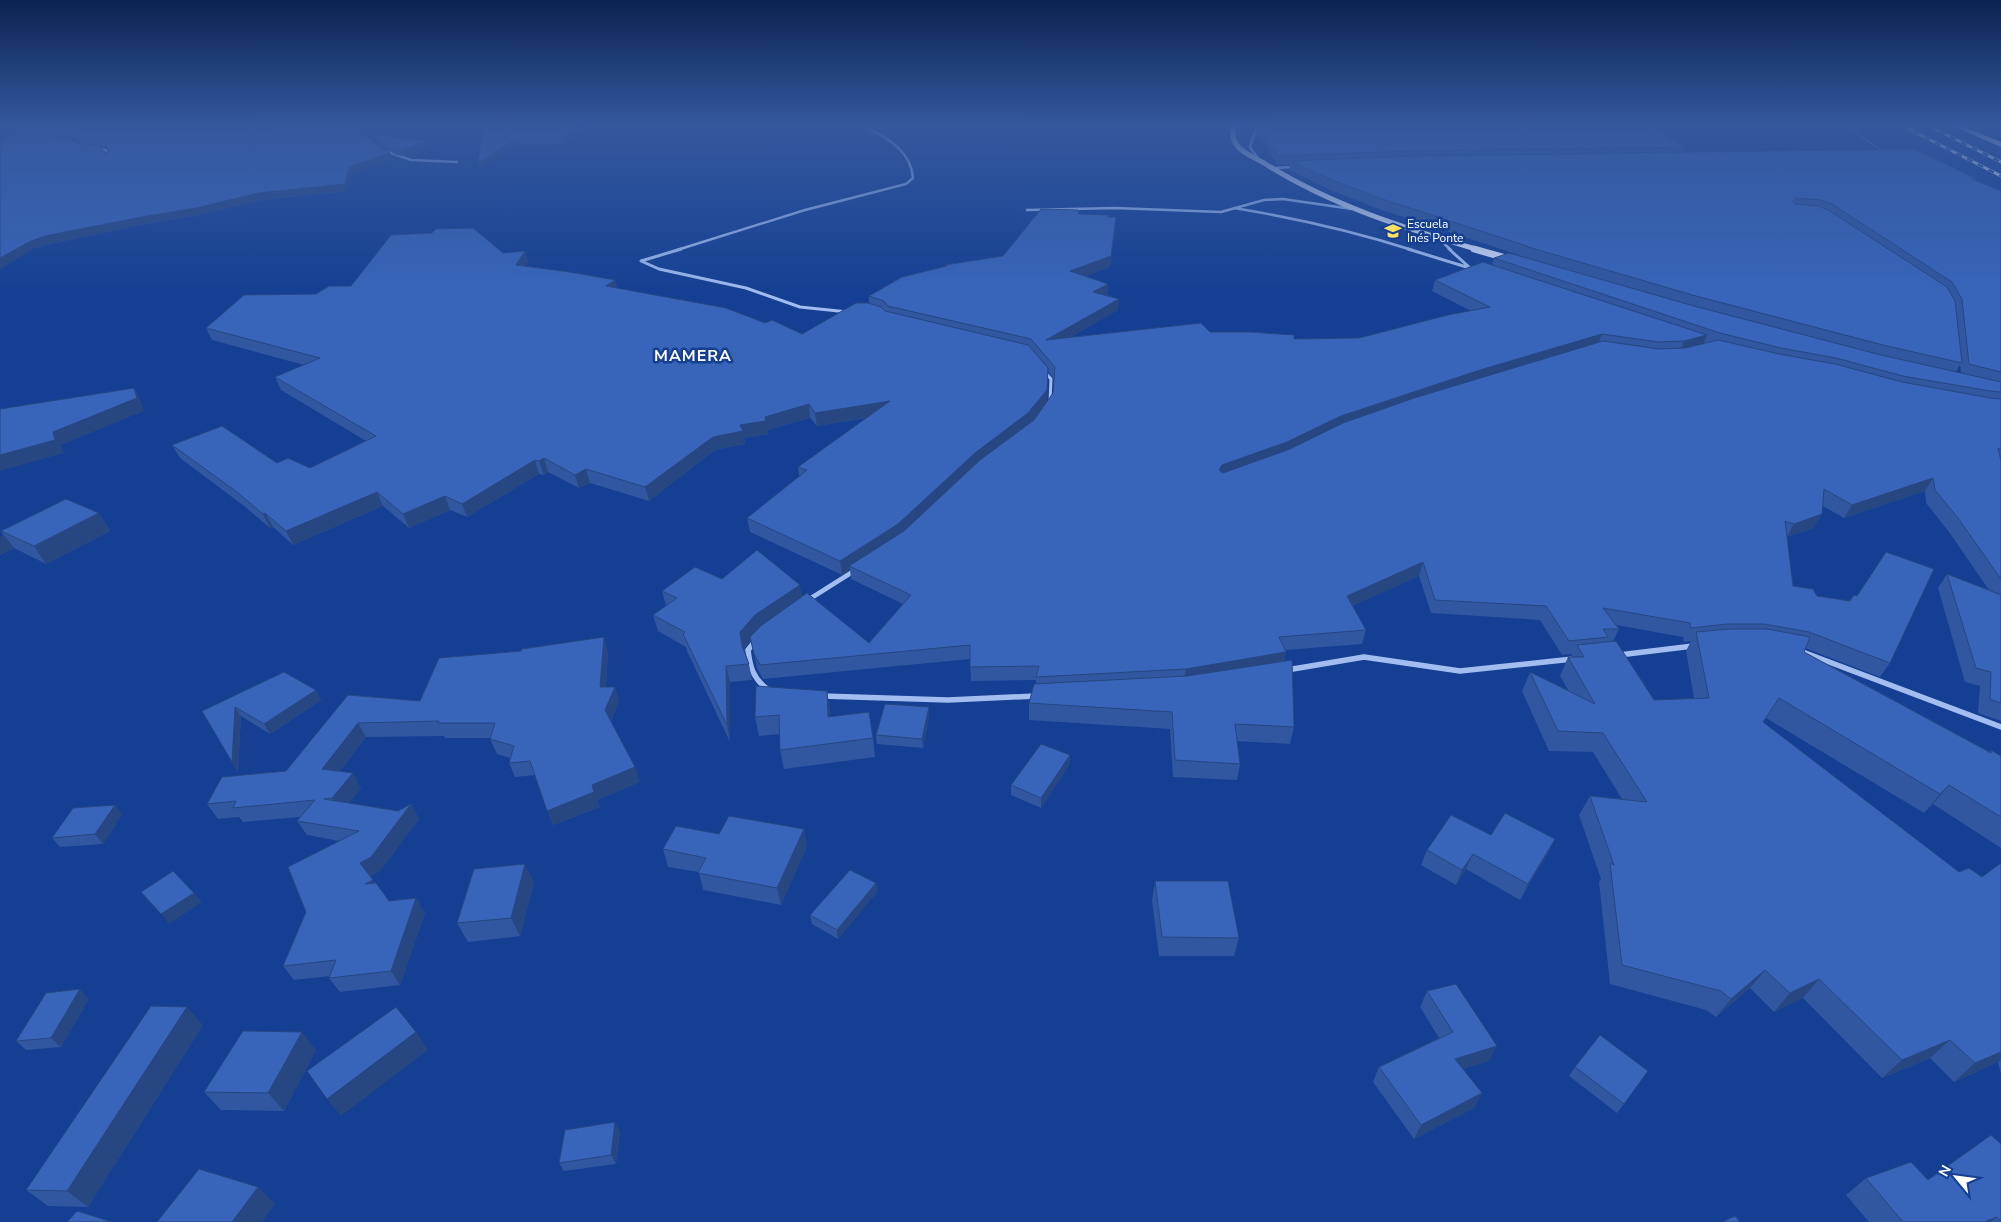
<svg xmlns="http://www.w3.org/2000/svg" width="2001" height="1222" viewBox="0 0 2001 1222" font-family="'Nunito Sans',sans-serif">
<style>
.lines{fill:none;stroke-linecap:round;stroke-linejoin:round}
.path{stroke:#a2bef1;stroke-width:2;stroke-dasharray:1 2;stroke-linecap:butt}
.street-far3{stroke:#a2bef1;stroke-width:2.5}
.street-far2{stroke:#a2bef1;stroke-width:3}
.street-far1{stroke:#a2bef1;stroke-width:4.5}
.street{stroke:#a2bef1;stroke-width:5.5}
.secondary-far1{stroke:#d0dffc;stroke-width:5}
.secondary{stroke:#d0dffc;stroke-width:7}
.highway{fill:#fff;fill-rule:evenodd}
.rail-casing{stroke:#fff;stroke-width:3}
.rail{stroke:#143f92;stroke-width:2;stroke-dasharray:6;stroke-linecap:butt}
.wall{fill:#30579f;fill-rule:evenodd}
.shaded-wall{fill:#274782}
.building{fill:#3865b9;stroke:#274782}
.labels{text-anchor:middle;stroke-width:5;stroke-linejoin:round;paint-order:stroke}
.far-poi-label{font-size:12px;fill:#fff;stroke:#143f92;text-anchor:start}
.far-district-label{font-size:16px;font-weight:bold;letter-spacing:1px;fill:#fff;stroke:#143f92}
</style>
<rect width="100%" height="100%" fill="#143f92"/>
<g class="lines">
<!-- path -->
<path class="path" d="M1846,126L1884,152"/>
<!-- street-far3 -->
<path class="street-far3" d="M1257,126L1250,147L1259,160
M278,132L290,126
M95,149L106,150L109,158
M385,151L411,160L457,162
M1272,168L1294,167
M1234,208C1295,218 1353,231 1412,250
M1027,210L1115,208L1221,212L1264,200L1283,199L1352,209
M1437,237L1451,250
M677,250L805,210L906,184L913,178C911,150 885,135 861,126"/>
<!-- street-far2 -->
<path class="street-far2" d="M681,249L641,261L659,269L746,288L800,307L848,312
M1408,249L1473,269
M1449,249L1469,267
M1044,371L1051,379L1050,402"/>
<!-- street-far1 -->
<path class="street-far1" d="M808,600L854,571"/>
<!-- street -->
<path class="street" d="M756,640L748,650C750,667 753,678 767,689
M1800,651L2001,727
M1619,655L1693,646
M1287,670L1364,657L1460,671L1573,659
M822,696L948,700L1036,696"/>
<!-- secondary-far1 -->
<path class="secondary-far1" d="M1234,126C1232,133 1232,138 1236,144C1242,153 1255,158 1264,163C1330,205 1404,228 1479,250"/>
<!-- secondary -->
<path class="secondary" d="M1474,249L1513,260"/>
<!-- highway -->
<path class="highway" d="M1953,126H1962L2001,142V147Z"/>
<!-- rail casing -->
<g class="rail-casing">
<path id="rail" d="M1903,126L2001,176
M1929,126L2001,162"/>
</g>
<!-- rail -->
<use href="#rail" class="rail"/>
</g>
<!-- wall -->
<path class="wall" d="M0,126H9L7,137L15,134L12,128L283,126L277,129H290L289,126H377L356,133H353L390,153L393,160L352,173L347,191L262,200L199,215L151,223L50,244L35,248ZM65,137H70L83,144L78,143ZM100,146L107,147L109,151L105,154Z
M483,126H592L562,144L518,145L479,169Z
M1259,126H1650L1685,147L1683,152L1974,179L2001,191V721L1978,713L1980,686L1965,682L1938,588L1947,574L1989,590L1949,532L1926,503L1925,491L1844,518L1823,506L1814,528L1787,537L1793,586L1817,596L1849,601L1854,595L1890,663L1880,677L1805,648L1804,652L1990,752L1991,750L2001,756V848L1933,804L1924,813L1766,718L1763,722L1959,872L1982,877L2001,863V1074L1998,1062L1954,1082L1930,1058L1882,1078L1803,998L1774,1012L1750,988L1716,1017L1706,1010L1610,984L1599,882L1601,879L1579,815L1590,796L1622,799L1593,752L1549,751L1522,691L1530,672L1568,690L1560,676L1568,657H1571L1572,654L1562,655L1540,620L1431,613L1419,576L1352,606L1366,630L1362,644L1286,650V652L1284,661L1294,727L1290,744L1237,741L1240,764L1237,780L1173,777L1170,729L1029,720V703L1036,684V680L971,681L970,659L763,679L757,668L751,640L744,648L749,664L752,680L730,682V742L687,651L686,647L658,631L653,615L666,606L662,591L722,579L802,597L869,643L903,604L851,579L850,570L842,575L750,532L747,518L799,476L798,467L866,418L817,426L810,418L767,430L768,434L744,438L745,444L715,450L649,501L590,483L579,488L548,472L544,475L539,474L467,517L450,510L409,528L383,506L293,545L273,527L270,528L244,506L180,458L172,445L277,463L310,468L366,441L281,390L275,377L304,365L212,340L206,328L316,294L503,253L525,251L528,262L525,266L615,280L617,288L765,323L802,334L869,303V296L945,267V265L1003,256L1079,214L1108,217L1115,228L1110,267L1085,276L1108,284L1107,295L1119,299L1118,310L1071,337L1210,332L1294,339L1359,338L1471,311L1432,291L1435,280L1492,265L1494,258L1522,256L1376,208L1330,190L1289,170L1290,164L1277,165L1258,132ZM1960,365L1961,373L1956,372ZM1048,371L1054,379L1053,393L1047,402ZM1616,625L1683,637L1684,642L1691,641L1686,651L1694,698L1654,700L1613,641L1619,629Z
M374,135L430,141L432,147L404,156L396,155L376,141Z
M99,513L110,531L46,564L14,548L0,555L3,534L1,531Z
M608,651L606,687H615L619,701L611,721L640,782L597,800L600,807L553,825L535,775L515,777L509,763L510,758L497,754L490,739L491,738H445L444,736L366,737L340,771L361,788L349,803L398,811L411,804L419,819L380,871L370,877L389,901L416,898L425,913L400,985L340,992L329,978L330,976L294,980L283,966L339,841L307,835L297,821L300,817L243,822L239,817L218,819L207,804L286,771L348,695L420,701Z
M316,690L321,700L270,734L241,716L238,772L202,711Z
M827,691L830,717L873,738L875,757L784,769L780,750V734L759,736L755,717Z
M929,717L923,748L877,744L876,735Z
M1070,755L1069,765L1041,808L1011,795V785Z
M115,805L122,814L103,844L60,847L52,838Z
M804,829L807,846L781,905L703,890L699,872L668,867L663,849L719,834Z
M1491,835L1555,839L1547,855L1520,900L1466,869L1456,885L1421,865L1427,850Z
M1155,881L1239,938L1234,956H1159L1152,900Z
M534,882L520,936L468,942L457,923Z
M876,883L877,892L838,939L812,924L810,915Z
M1427,991L1489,1061L1463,1069L1482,1093L1474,1108L1414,1139L1373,1082L1379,1067L1439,1038L1420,1007Z
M89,999L61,1047L26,1050L16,1041Z
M203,1025L88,1207L48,1206L26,1190Z
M316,1050L284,1111L221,1110L204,1092Z
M1575,1067L1624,1104L1617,1113L1569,1076Z
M620,1131L616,1164L564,1171L559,1163Z
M2001,1144V1222H1869L1846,1195L1866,1178L1928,1180Z"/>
<!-- shaded-wall -->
<path class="shaded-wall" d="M4,126H9L7,139L0,147V136Z
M272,126H283L275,130L274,133Z
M357,126H377L356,133L354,127Z
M581,126H592L562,144L561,138Z
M516,139L518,145L479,169L478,163Z
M430,141L432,147L404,156L402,150Z
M390,153L393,160L352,173L347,191L262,200L199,215L151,223L50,244L35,248L0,269V258L31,241L45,236L349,167Z
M1116,217L1110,267L1069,282L1070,271Z
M525,251L528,262L519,276L516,265Z
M615,280L618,292L606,286Z
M1108,284L1107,296L1093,292Z
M1119,299L1118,310L1046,352V340Z
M1602,334L1597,346L1217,483L1219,470L1222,465L1341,416L1480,370Z
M1707,335L1702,347L1679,353L1684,341Z
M1048,368L1047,403L1028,426L899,538L849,566L850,570L842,575L840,561L975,453Z
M134,388L141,401L144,411L61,445L64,453L0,471V455L53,432Z
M890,401L891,414L817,426L815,413Z
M809,404L810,418L767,430L768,434L744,438L745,444L715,450L649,501L645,487L713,437L740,425L765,417Z
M544,458L548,472L544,475L539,461Z
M535,460L539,474L467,517L462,504Z
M586,469L590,483L579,488L575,475Z
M1933,478L1925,491L1844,518L1852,505Z
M377,492L383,506L293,545L286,531Z
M445,496L450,510L409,528L403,514Z
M99,513L110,531L46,564L34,546Z
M265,513L273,527L270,528L263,514Z
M1822,514L1814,528L1787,537L1794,524Z
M4,535L14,548L0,555V537Z
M1423,562L1419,576L1343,610L1347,596Z
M800,585L803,601L758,631L744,648L745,662L740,632L755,615Z
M604,637L608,651L605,701L600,687Z
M1286,652L1283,666L1183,683L1186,669Z
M726,666L730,682V742L727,725Z
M615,687L619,701L610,724L605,710Z
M316,690L321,700L270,734L264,724Z
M827,691L830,709L831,736L828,717Z
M235,707L241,716L238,772L232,762Z
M929,707V717L923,748L922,739Z
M358,723L366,737L331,783L322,769Z
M1070,755L1069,765L1041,808V798Z
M635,767L640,782L597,800L600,807L553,825L547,811L592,785Z
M353,773L361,788L340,813L332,798Z
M1949,785L1933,804L1924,813L1940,794Z
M411,804L419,819L380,871L369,878L360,863Z
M115,805L122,814L103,844L95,834Z
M804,829L807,846L781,905L777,888Z
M1555,839L1547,855L1520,900L1528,884Z
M1473,854L1466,869L1456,885L1462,870Z
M525,864L534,882L520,936L511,918Z
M373,880L382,895L365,884Z
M876,883L877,892L838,939L837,930Z
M194,893L202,902L169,924L161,914Z
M416,898L425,913L400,985L391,971Z
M1765,970L1750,988L1716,1017L1731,999Z
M1819,979L1803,998L1774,1012L1790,993Z
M80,989L89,999L61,1047L51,1038Z
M187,1007L203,1025L88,1207L67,1191Z
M302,1032L316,1050L284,1111L268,1093Z
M416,1032L428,1050L341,1116L327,1099Z
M1950,1040L1930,1058L1882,1078L1902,1060Z
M1497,1046L1489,1061L1447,1074L1455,1059Z
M2001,1052V1060L1998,1062L1954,1082L1975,1063Z
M1482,1093L1474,1108L1414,1139L1421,1125Z
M615,1122L620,1131L616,1164L611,1155Z
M258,1187L275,1204L262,1222H232Z
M1997,1217L1990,1222H1984Z"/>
<!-- building -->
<path class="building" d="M0,126H4L3,133L0,136Z
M12,126H272L274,129L348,132L367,137L390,153L349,167L345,184L259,193L196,208L147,216L45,236L31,241L0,258V145L10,134L65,137L78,143L100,146L105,154L109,151L104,141L80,137L66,131L12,128Z
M336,126H357L354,127Z
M483,126H581L561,138L516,139L478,163Z
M1260,126H1650L1685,147L1412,151L1278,156Z
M374,135L430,141L402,150L394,149Z
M1914,149L1975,178L1972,179L2001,191V372L1969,364L1962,299L1952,282L1832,204L1821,200L1796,198L1793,201L1795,204L1819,206L1828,210L1947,287L1955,301L1962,363L1883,345L1696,296L1525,246H1527L1379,198L1332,180L1290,161L1412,156Z
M1041,209L1078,210L1079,214L1108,215V217H1116L1111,256L1070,271L1108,284L1093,292L1119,299L1046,340L1201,323L1210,332H1249L1294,335V339L1359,338L1448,315L1490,307L1435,280L1483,262L1707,335L1684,341L1659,342L1602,334L1480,370L1341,416L1287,442L1222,465L1219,470L1223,473L1290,449L1343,423L1414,398L1603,341L1659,349L1685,348L1718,340L1779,354L1835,364L1902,382L1990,398L2001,399V449L1998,448L2001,461V579L1958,518L1935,490L1933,478L1852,505L1824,489L1822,514L1794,524L1785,521L1793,586L1813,589L1817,596L1850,601L1854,595L1857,596L1886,552L1934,569L1890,663L1809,632L1764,624H1727L1691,628L1690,623L1603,608L1619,629H1603L1608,637L1569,641L1546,606L1435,600L1423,562L1347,596L1366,630L1279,637L1286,652L1186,669L1036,677L1039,666L970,667V645L760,665L754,654L750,637L762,625L807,593L869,643L911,595L849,566L904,531L980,460L1034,420L1053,393L1055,367L1031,339L888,306L884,301L869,296L902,277L947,266L945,265L1003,256Z
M473,228L503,253L525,251L516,265L570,272L615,280L606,286L726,308L765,323L772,320L802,334L856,303H868L881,307L885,311L1028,345L1048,368L1047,390L1028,413L975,453L898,524L840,561L747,518L807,470L798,467L890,401L815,413L809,404L765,417L766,421L740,425L743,431L713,437L645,487L586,469L575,475L544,458L539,461L535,460L462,504L445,496L403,514L377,492L286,531L265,513L263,514L237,492L172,445L222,426L277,463L288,458L310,468L376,436L275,377L320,358L206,328L244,295L316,294L329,286H351L391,235L432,233L436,229Z
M1509,253L1694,306L1881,355L2001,382V392L1990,391L1903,376L1836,358L1781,348L1720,333L1494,258Z
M134,388L137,398L53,432L55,440L0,455V409Z
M66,499L99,513L34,546L1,531Z
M757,550L800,585L755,615L740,632L742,646L749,664L726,666L727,725L683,634L685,632L653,615L677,598L662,591L695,567L722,579Z
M1947,574L2001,595V703L1990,699L1991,672L1976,668Z
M1730,629H1767L1810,637L1804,652L1991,753V750L2001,756V817L1949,785L1940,794L1779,698L1763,722L1959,872L1969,868L1982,877L2001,863V1052L1975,1063L1950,1040L1902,1060L1819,979L1790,993L1765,970L1731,999L1721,991L1622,965L1610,863L1614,865L1590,796L1647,802L1603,733L1558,731L1530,672L1595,704L1568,657H1584L1577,645L1616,641L1654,700L1709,698L1696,632Z
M604,637L600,687H615L605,710L635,767L592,785L594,792L547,811L530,761L509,763L514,746L490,739L495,723H438L439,721L358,723L322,769L353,773L332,798L324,799L398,811L411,804L371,857L360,863L373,880L365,884L376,883L389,901L416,898L391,971L329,978L336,960L283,966L306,912L288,867L359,831L297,821L315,800L233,808L236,801L207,804L222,777L286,771L348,695L420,701L439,658L521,651L522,649Z
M1292,660L1294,727L1235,724L1240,764L1175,760L1172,712L1029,703L1034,684L1187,676Z
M284,672L316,690L264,724L235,707L232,762L202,711Z
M756,686L827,691L828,717L869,712L873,738L780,750L779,715L755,717Z
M885,704L929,707L922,739L876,735Z
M1041,744L1070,755L1041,798L1011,785Z
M115,805L95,834L52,838L73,808Z
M1505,813L1555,839L1528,884L1473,854L1462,870L1427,850L1451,815L1491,835Z
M729,816L804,829L777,888L698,873L706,858L663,849L676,826L719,834Z
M525,864L511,918L457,923L474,869Z
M850,870L876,883L837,930L810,915Z
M173,871L194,893L161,914L141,892Z
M1155,881H1228L1239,938L1162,937Z
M1456,984L1497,1046L1455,1059L1482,1093L1421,1125L1379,1067L1453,1032L1427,991Z
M80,989L51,1038L16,1041L46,993Z
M151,1006L187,1007L67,1191L26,1190Z
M396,1007L416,1032L327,1099L307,1071Z
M243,1031L302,1032L268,1093L204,1092Z
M1600,1035L1648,1071L1624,1104L1575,1067Z
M615,1122L611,1155L559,1163L565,1130Z
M1991,1135L2001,1144V1221L1997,1217L1984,1222H1903L1866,1178L1911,1162L1928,1180Z
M199,1169L258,1187L232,1222H157Z
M77,1211L112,1222H67Z
M1735,1216L1740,1222H1722Z"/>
<!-- sky -->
<linearGradient id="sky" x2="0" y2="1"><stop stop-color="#0b2350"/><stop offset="0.42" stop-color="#34589d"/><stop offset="1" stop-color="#34589d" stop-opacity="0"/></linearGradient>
<rect width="2001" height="297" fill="url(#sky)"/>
<!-- icons -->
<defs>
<g id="school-bare" transform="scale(1.35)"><path d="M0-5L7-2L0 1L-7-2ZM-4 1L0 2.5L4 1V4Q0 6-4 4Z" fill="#ffe162" stroke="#143f92" stroke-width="2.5" paint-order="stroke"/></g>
</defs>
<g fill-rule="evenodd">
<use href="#school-bare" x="1393" y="231"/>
</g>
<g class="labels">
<!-- far-poi labels -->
<g class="far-poi-label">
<text x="1407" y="228">Escuela<tspan x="1407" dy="14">Inés Ponte</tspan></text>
</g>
<!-- far-district labels -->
<g class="far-district-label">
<text x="693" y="361">MAMERA</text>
</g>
</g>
<!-- north arrow -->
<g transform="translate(1956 1177) rotate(299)" stroke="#143f92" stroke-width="4" paint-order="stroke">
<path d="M0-4L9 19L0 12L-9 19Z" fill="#ffffff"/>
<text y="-8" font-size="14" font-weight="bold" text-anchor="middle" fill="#ffffff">N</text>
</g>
</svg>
